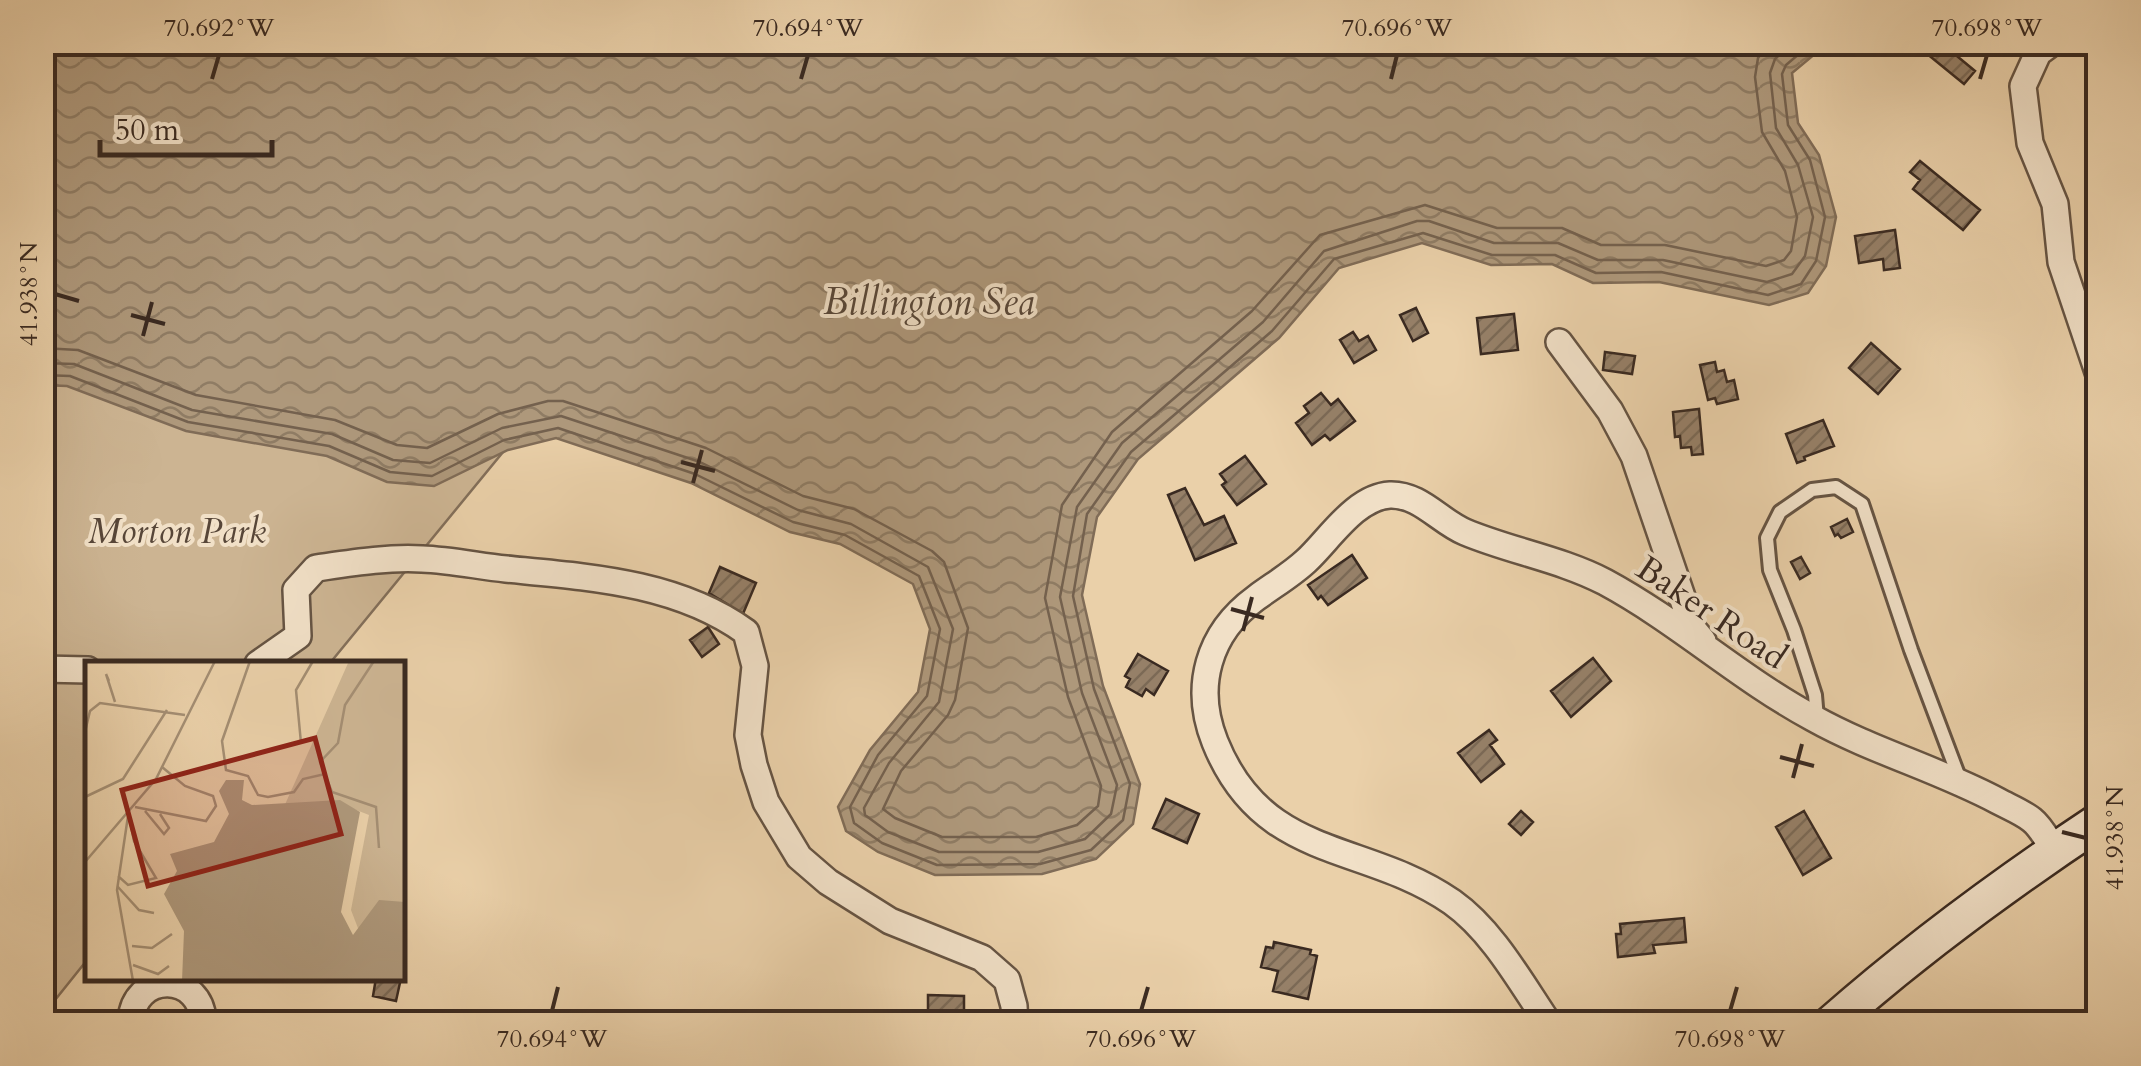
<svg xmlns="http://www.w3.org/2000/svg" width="2141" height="1066" viewBox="0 0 2141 1066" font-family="Cardo,serif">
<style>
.green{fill:#ccb492;stroke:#836f5a;stroke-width:2.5}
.water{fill:url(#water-waves);stroke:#806c57;stroke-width:2.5}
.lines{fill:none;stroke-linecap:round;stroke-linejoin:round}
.shore{stroke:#74614e;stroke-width:2.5}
.building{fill:url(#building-hatch);stroke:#3a2a21;stroke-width:2.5}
.lane-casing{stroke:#665443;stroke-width:18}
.street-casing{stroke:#665443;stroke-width:30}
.secondary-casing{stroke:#3a2a21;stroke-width:40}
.lane{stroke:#f1e0c7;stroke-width:12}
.street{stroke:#f1e0c7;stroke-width:25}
.secondary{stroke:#f1e0c7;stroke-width:35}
.ticks{fill:none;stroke:#3a2a21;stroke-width:4}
.labels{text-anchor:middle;stroke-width:8;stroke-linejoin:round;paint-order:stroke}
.park-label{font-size:35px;font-style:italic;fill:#574638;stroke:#f1e0c7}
.street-label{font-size:35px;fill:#3a2a21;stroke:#f1e0c7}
.water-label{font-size:38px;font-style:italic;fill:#574638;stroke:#f1e0c7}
.inset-road{fill:none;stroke:#a48e73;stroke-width:2.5}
.view{fill:#8f2418;fill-opacity:0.15;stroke:#8f2418;stroke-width:5}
.inset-edge{fill:none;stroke:#3a2a21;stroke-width:5}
.neatline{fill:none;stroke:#3a2a21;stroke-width:4}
.ticks-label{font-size:25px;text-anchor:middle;fill:#3a2a21}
</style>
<defs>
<pattern id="water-waves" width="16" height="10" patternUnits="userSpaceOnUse" patternTransform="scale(2.5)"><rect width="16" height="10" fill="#ae987b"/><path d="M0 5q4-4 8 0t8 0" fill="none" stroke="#8f7c64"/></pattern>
<pattern id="building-hatch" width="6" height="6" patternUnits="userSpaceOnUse" patternTransform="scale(2.5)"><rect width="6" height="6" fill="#968068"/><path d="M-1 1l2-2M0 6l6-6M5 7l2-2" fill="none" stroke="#7b6955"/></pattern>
</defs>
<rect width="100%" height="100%" fill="#ead0a9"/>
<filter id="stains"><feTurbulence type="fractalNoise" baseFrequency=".002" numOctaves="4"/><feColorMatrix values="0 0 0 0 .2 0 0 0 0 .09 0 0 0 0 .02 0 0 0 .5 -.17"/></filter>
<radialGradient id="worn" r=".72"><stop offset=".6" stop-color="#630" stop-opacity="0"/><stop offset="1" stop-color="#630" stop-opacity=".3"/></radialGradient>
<!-- green -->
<path class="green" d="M43,353L526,424L330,663L88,664L87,960L43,1015Z"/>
<!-- water -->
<path class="water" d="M43,42L1828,43L1792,73L1798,123L1819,155L1836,217L1826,266L1808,293L1769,305L1659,282L1593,283L1552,264L1491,265L1422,243L1339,268L1279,338L1138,459L1097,517L1082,595L1103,686L1140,784L1133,824L1096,859L1042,874L935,875L878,852L846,831L838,807L870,750L918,692L930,629L913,584L840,544L790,532L691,483L556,438L508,450L434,486L387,482L327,456L186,431L67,386L43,385Z"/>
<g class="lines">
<!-- shore -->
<path class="shore" d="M42,348L78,350L196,395L335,420L397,445L427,448L498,414L548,401H563L706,448L803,496L854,509L932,551L944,562L968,628L955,700L948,715L901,771L883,809L895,818L942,837H1036L1077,825L1098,806L1101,786L1068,697L1045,598L1062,505L1112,432L1252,311L1320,235L1425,205L1497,228H1562L1601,245H1665L1766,266L1784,260L1791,251L1797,217L1785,171L1762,132L1755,77L1758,58L1770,42
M42,363L74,364L192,410L332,434L393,460L430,463L502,428L561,416L700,462L798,510L851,524L928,567L953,629L939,702L889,763L864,808L865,815L888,832L939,852H1038L1085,839L1111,814L1117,785L1082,693L1060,597L1077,507L1122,443L1263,322L1324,251L1417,221H1429L1494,243H1558L1598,260H1663L1767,282L1792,274L1805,256L1813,217L1798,165L1776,128L1770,73L1775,59L1793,42
M42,375L70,376L188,422L329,446L390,472L432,476L504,440L558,428L695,474L793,522L845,535L919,576L940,629L927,696L878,755L850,807L854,823L882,843L937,865L1040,864L1091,850L1123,820L1130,784L1094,689L1073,596L1087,514L1131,452L1272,331L1334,259L1423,233L1492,255H1555L1596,273L1661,272L1768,295L1801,284L1816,261L1825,217L1810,160L1788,125L1782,74L1786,65L1813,42"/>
</g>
<!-- building -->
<path class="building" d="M1934,42H1940L1975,71L1964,84L1926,53Z
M1920,161L1980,210L1963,230L1913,189L1920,180L1910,172Z
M1895,230L1900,268L1884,270L1883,259L1859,263L1855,236Z
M1416,308L1428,333L1413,341L1400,315Z
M1514,314L1518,350L1481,354L1477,318Z
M1353,332L1359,341L1368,336L1376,350L1354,363L1340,340Z
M1871,343L1900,369L1878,394L1849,368Z
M1605,352L1635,356L1632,374L1603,370Z
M1715,362L1717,372L1724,370L1727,382L1734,380L1738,399L1717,404L1715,398L1708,400L1700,365Z
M1321,393L1331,405L1338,399L1355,421L1330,440L1325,435L1312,445L1296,423L1309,413L1304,406Z
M1699,409L1703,454L1692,455L1691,447L1681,448L1680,436L1675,437L1673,412Z
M1823,420L1834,446L1804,457L1805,460L1797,463L1786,434Z
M1245,456L1266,484L1237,505L1222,485L1226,482L1220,474Z
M1185,488L1204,525L1224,516L1236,543L1195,560L1168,495Z
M1847,519L1853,532L1841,538L1838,534L1835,536L1831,527Z
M1352,555L1367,578L1328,605L1321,596L1318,599L1308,585Z
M1801,557L1810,573L1800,579L1791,562Z
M720,567L756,583L742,616L725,609L727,604L709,593Z
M708,627L719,644L702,657L690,640Z
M1138,654L1168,671L1154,695L1146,689L1142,696L1126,687L1130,679L1125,676Z
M1593,658L1611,681L1571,717L1551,691Z
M1489,730L1497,740L1490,745L1504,764L1481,782L1458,753Z
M1166,799L1199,814L1187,843L1153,828Z
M1521,811L1533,822L1521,835L1509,824Z
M1804,811L1831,858L1803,875L1776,827Z
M1684,918L1686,942L1653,945L1655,953L1618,957L1616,934H1621L1620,924Z
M1274,942L1311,950L1310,954L1317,956L1308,999L1273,991L1278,971L1261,967L1266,947L1273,948Z
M376,978H401L396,1001L373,996Z
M928,995L964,996V1024H928Z"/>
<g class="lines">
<!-- lane casing -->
<g class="lane-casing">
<path id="lane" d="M1817,719L1815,695L1794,630L1770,570L1767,538L1780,512L1812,490L1836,487L1862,504L1911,650L1960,780"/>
</g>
<!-- street casing -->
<g class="street-casing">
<path id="street" d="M2053,42L2038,53L2023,86L2030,143L2055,204L2061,262L2098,372
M1559,342L1610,411L1634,456L1693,629L1703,641
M258,664L298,636L296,590L316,568C351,563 387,557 422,559C450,560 478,566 506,569C588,577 677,582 746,632L755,666L748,735L754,765L766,802L799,857L828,882L890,921L982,958L1007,980L1014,1006L1015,1024
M42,669L88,670
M131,1024C131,970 204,971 203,1024
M1549,1024C1521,983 1493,931 1452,902C1364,841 1263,862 1215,742C1193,687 1208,633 1256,598C1272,586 1291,575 1306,561C1329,540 1355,497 1390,495C1420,494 1439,521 1465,532C1510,551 1561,559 1605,582C1679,622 1739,678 1813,718C1872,751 1938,769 1998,801C2009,807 2022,812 2032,820C2041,827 2048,841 2055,851"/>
</g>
<!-- secondary casing -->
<g class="secondary-casing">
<path id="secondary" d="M1831,1024C1915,950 2006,883 2098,822"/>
</g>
<!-- lane -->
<use href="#lane" class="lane"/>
<!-- street -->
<use href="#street" class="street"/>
<!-- secondary -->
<use href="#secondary" class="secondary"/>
</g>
<!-- ticks -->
<path class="ticks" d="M212,79L219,55M801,79L808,55M1391,79L1397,55M1980,79L1987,55M55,294L79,301M131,315L165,324M143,336L152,302M681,462L715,471M693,483L702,450M1231,609L1264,618M1243,631L1252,597M1780,757L1814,766M1793,778L1802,744M2062,832L2086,838M552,1011L558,987M1141,1011L1148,987M1730,1011L1737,987"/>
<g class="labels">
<!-- park labels -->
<g class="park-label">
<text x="177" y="543">Morton Park</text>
</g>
<!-- street labels -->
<g class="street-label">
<text transform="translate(1712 612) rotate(34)" y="12">Baker Road</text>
</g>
<!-- water labels -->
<g class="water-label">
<text x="929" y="314">Billington Sea</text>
</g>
</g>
<!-- overview -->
<g transform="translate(85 661)">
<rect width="320" height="320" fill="#ead0a9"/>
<path d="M264,0H320V241L276,275L266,249L284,154L256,143L198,148Z" fill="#ccb492"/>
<path d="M141,119H159L157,139L167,144L255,139L275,151L256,251L268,274L294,239L320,241V320H97L99,270L79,233L92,210L85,193L129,181L144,153L134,130Z" fill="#ae987b"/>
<path class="inset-road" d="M165,0L137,80L141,109L163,115L173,134L183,136L209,131L218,118L240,113M289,0L260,44L253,82L235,101L247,131L291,146L294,187M24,20L21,13L30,41M0,71L5,50L15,42L100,54M216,82L211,29L228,0M0,136L38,118L82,49M50,146L121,160L131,145L128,135L100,125L77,106M60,150L79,173L84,167L75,153M43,155L32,229L48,320M0,201L71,118L130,0M33,215L43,224L71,217L49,180L44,155M33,226L54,249L69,252M47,285L67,287L87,273M48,304L73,313L84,305"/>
<path class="view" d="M230,77L256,173L63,225L37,129Z"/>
<rect width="320" height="320" class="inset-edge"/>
</g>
<!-- margin -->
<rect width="2141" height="1066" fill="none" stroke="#ead0a9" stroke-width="110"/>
<!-- scale -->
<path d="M100 140v15h172v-15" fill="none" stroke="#3a2a21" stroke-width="5"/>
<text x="115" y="140" font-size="30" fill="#3a2a21" stroke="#f1e0c7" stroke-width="8" paint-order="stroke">50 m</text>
<rect x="55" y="55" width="2031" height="956" class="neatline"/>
<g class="ticks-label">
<text x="219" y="36">70.692°W</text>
<text x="808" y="36">70.694°W</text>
<text x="1397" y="36">70.696°W</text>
<text x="1987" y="36">70.698°W</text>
<text transform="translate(28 294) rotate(-90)" y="9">41.938°N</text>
<text transform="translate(2114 838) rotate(-90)" y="9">41.938°N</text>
<text x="552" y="1047">70.694°W</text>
<text x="1141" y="1047">70.696°W</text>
<text x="1730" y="1047">70.698°W</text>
</g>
<rect width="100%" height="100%" filter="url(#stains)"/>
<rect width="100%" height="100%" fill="url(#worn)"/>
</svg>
